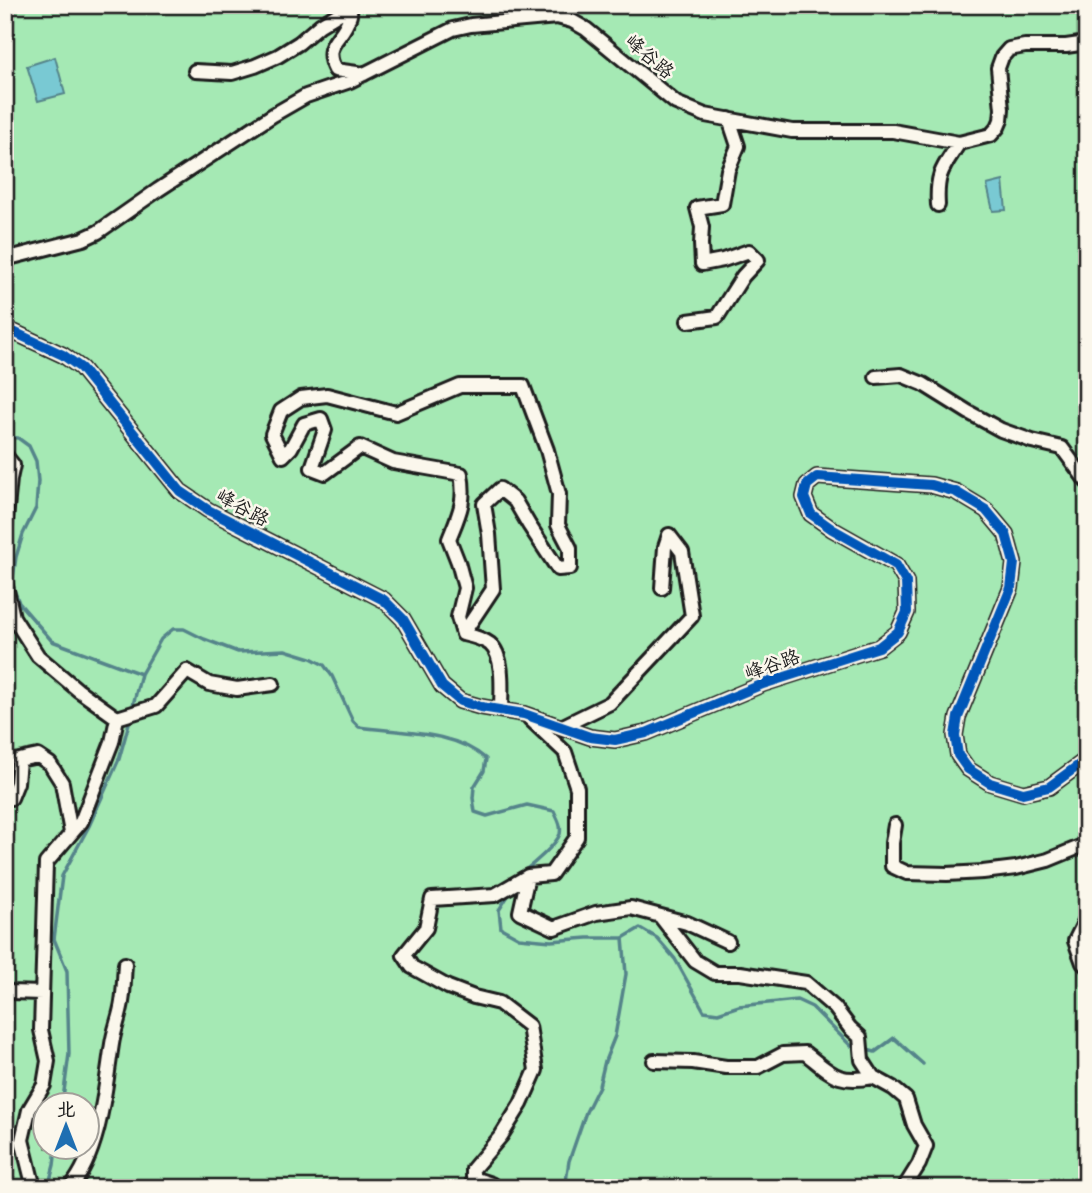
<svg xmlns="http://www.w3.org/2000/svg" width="1092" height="1193" viewBox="0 0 1092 1193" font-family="'Playpen Sans','LXGW WenKai TC',sans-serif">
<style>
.green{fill:#a5e9b4;stroke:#608268;stroke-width:2;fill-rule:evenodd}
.water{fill:#79c9d3;stroke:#54848a;stroke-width:2}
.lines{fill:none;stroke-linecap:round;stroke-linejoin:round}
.stream{stroke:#54848a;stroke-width:3.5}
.minor-casing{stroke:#1c1c1c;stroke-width:18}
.minor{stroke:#fbf7ec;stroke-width:12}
.cycleway-casing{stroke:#fbf7ec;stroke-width:15}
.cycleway{stroke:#0057b8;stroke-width:10}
.labels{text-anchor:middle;stroke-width:5;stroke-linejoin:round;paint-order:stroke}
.street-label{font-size:19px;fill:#1c1c1c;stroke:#fbf7ec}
</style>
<rect width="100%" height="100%" fill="#eae5ec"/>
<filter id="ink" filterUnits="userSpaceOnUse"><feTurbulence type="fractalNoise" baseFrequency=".0143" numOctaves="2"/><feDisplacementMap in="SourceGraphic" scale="14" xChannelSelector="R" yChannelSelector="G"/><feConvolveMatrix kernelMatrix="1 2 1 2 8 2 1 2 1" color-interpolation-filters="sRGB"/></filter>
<g filter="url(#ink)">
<!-- green -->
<path class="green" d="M16,5H1087V1188H5V54ZM46,1106H88V1148H46Z"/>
<!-- water -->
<path class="water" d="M55,57L65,94L38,101L27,66Z
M1003,181L1006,210L993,211L987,185Z"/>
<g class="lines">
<!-- stream -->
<path class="stream" d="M5,437L18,438L29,446L36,461L38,481L36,508L23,534L16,557L12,584L19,603L52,641L141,674L161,639L173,629H184L204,639L238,652L285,650L311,658L324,665L332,676L353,721L359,727C400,733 453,730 486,759L484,771L474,787L473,798L475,812L487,816L527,805L554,811C557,818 562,825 560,834C556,845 532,865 523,872
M132,709L141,674
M511,891L499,910L501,928L519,938L551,941L588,938H623L626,974L615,1036L605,1061L599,1086L586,1112L569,1161L565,1188
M623,938L640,928L657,938L675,959L704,1011L718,1013L739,1006L797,1000L812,1007L851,1046L875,1052L894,1038L923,1064
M62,1106L69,1054L67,971L54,939L62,876L89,826L119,759L131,716
M48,1188L54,1165L56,1148"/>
<!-- minor casing -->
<g class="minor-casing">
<path id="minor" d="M195,71L232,73L255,66L278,56L299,43L320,25L350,7C350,11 351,15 349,18C343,40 321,43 335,70L364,74
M938,205C936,173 943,168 959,143
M5,259L83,239L98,232L158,190L273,115L306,96L350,81L453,29L471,25L557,17L572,21L586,29L676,103L705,115L792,131H893L959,143L991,135L998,127L1001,120L1002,109L998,68L1002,57L1009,49L1025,46H1066L1087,43
M688,321L717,317L743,276L758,260L749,251L723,260L702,264L701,244L702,227L697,208L722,204L728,170L738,146L729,119
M5,328L63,355L81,368L180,491L208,510L384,600L403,619L442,686L460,701L481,707L524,714L590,737L615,740L646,733L763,684L879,647L898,632L907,612L906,582L896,565L832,529L811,514L804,497L807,485L817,477L931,485L956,492L986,510L1006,534L1014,563L1011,588L958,717L955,735L958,755L968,769L990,783L1023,793L1049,787L1087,759
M876,377L901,375L923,384L968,412L1001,430L1032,441L1062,448L1087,482
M5,455L13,465L10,479L5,528
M5,582L13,617L38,656L78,690L117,718L112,742L81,822L46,863L41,1030L48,1061L44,1085L29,1110L22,1140L34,1188
M463,634L493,589L489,534L484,504L500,489L515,501L529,525L558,569L570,568V548L558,525L559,494L547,450L523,386H460L396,413L327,395L301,398L281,411L272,434L283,456L291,448L304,424L321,419L325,430L312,468L325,473L360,447L393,462L461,474C466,502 459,514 449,539L458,562L465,588L458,617L463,634C472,636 482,638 490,644C505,657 501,692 501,710
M117,718L156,706L187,671L209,684L237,689L273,684
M530,719L565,752L577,788V837L551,874L528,876L520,912L554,928L596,913L631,908L687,923L728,942
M561,727L610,703L692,616L682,552L669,535L665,547L662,588
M11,798L17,783L19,760L38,756L50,764L62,783L71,833
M895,825L892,843V866L907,873L947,874L983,872L1016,868L1048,860L1087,844
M660,916L695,961L715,973H740L806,983L835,1008L850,1028L860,1037L862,1060L873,1077L893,1088L906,1099L914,1125L926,1146L919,1164L904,1188
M1087,917L1075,941L1083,963L1087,966
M5,989L10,992L42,993
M654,1061L693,1062L726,1067H758L783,1054L805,1053C832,1074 837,1084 873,1077
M70,1188C100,1152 105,1089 112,1044C114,1030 120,1016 122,1002C124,990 124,977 125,964
M492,1188L491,1184L473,1178V1169L501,1136L521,1104L536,1070L529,1026L499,1003L474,997L448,987L412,967L404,955L426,928L432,899L495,895L528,876"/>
</g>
<!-- minor -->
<use href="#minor" class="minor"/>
<!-- cycleway casing -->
<g class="cycleway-casing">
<path id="cycleway" d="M5,328L63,355L81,368L180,491L208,510L384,600L403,619L442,686L460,701L481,707L524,714L590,737L615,740L646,733L763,684L879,647L898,632L907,612L906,582L896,565L832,529L811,514L804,497L807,485L817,477L931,485L956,492L986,510L1006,534L1014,563L1011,588L958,717L955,735L958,755L968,769L990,783L1023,793L1049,787L1087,759"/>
</g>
<!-- cycleway -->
<use href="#cycleway" class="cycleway"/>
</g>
</g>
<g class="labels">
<!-- street labels -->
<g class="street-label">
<text transform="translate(650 56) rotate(40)" y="7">峰谷路</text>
<text transform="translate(243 507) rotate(28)" y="7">峰谷路</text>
<text transform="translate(772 664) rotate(-19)" y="7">峰谷路</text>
</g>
</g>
<!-- margin -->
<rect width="1092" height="1193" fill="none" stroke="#fbf7ec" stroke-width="28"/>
<rect x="14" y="14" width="1064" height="1165" fill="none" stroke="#1c1c1c" stroke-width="2.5" filter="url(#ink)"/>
<!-- north arrow -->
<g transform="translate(66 1126)"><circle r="33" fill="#fbf7ec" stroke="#a29f99" stroke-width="2"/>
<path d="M0-5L12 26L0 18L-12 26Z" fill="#1f6fb2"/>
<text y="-10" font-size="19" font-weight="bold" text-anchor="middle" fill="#1c1c1c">北</text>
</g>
</svg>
